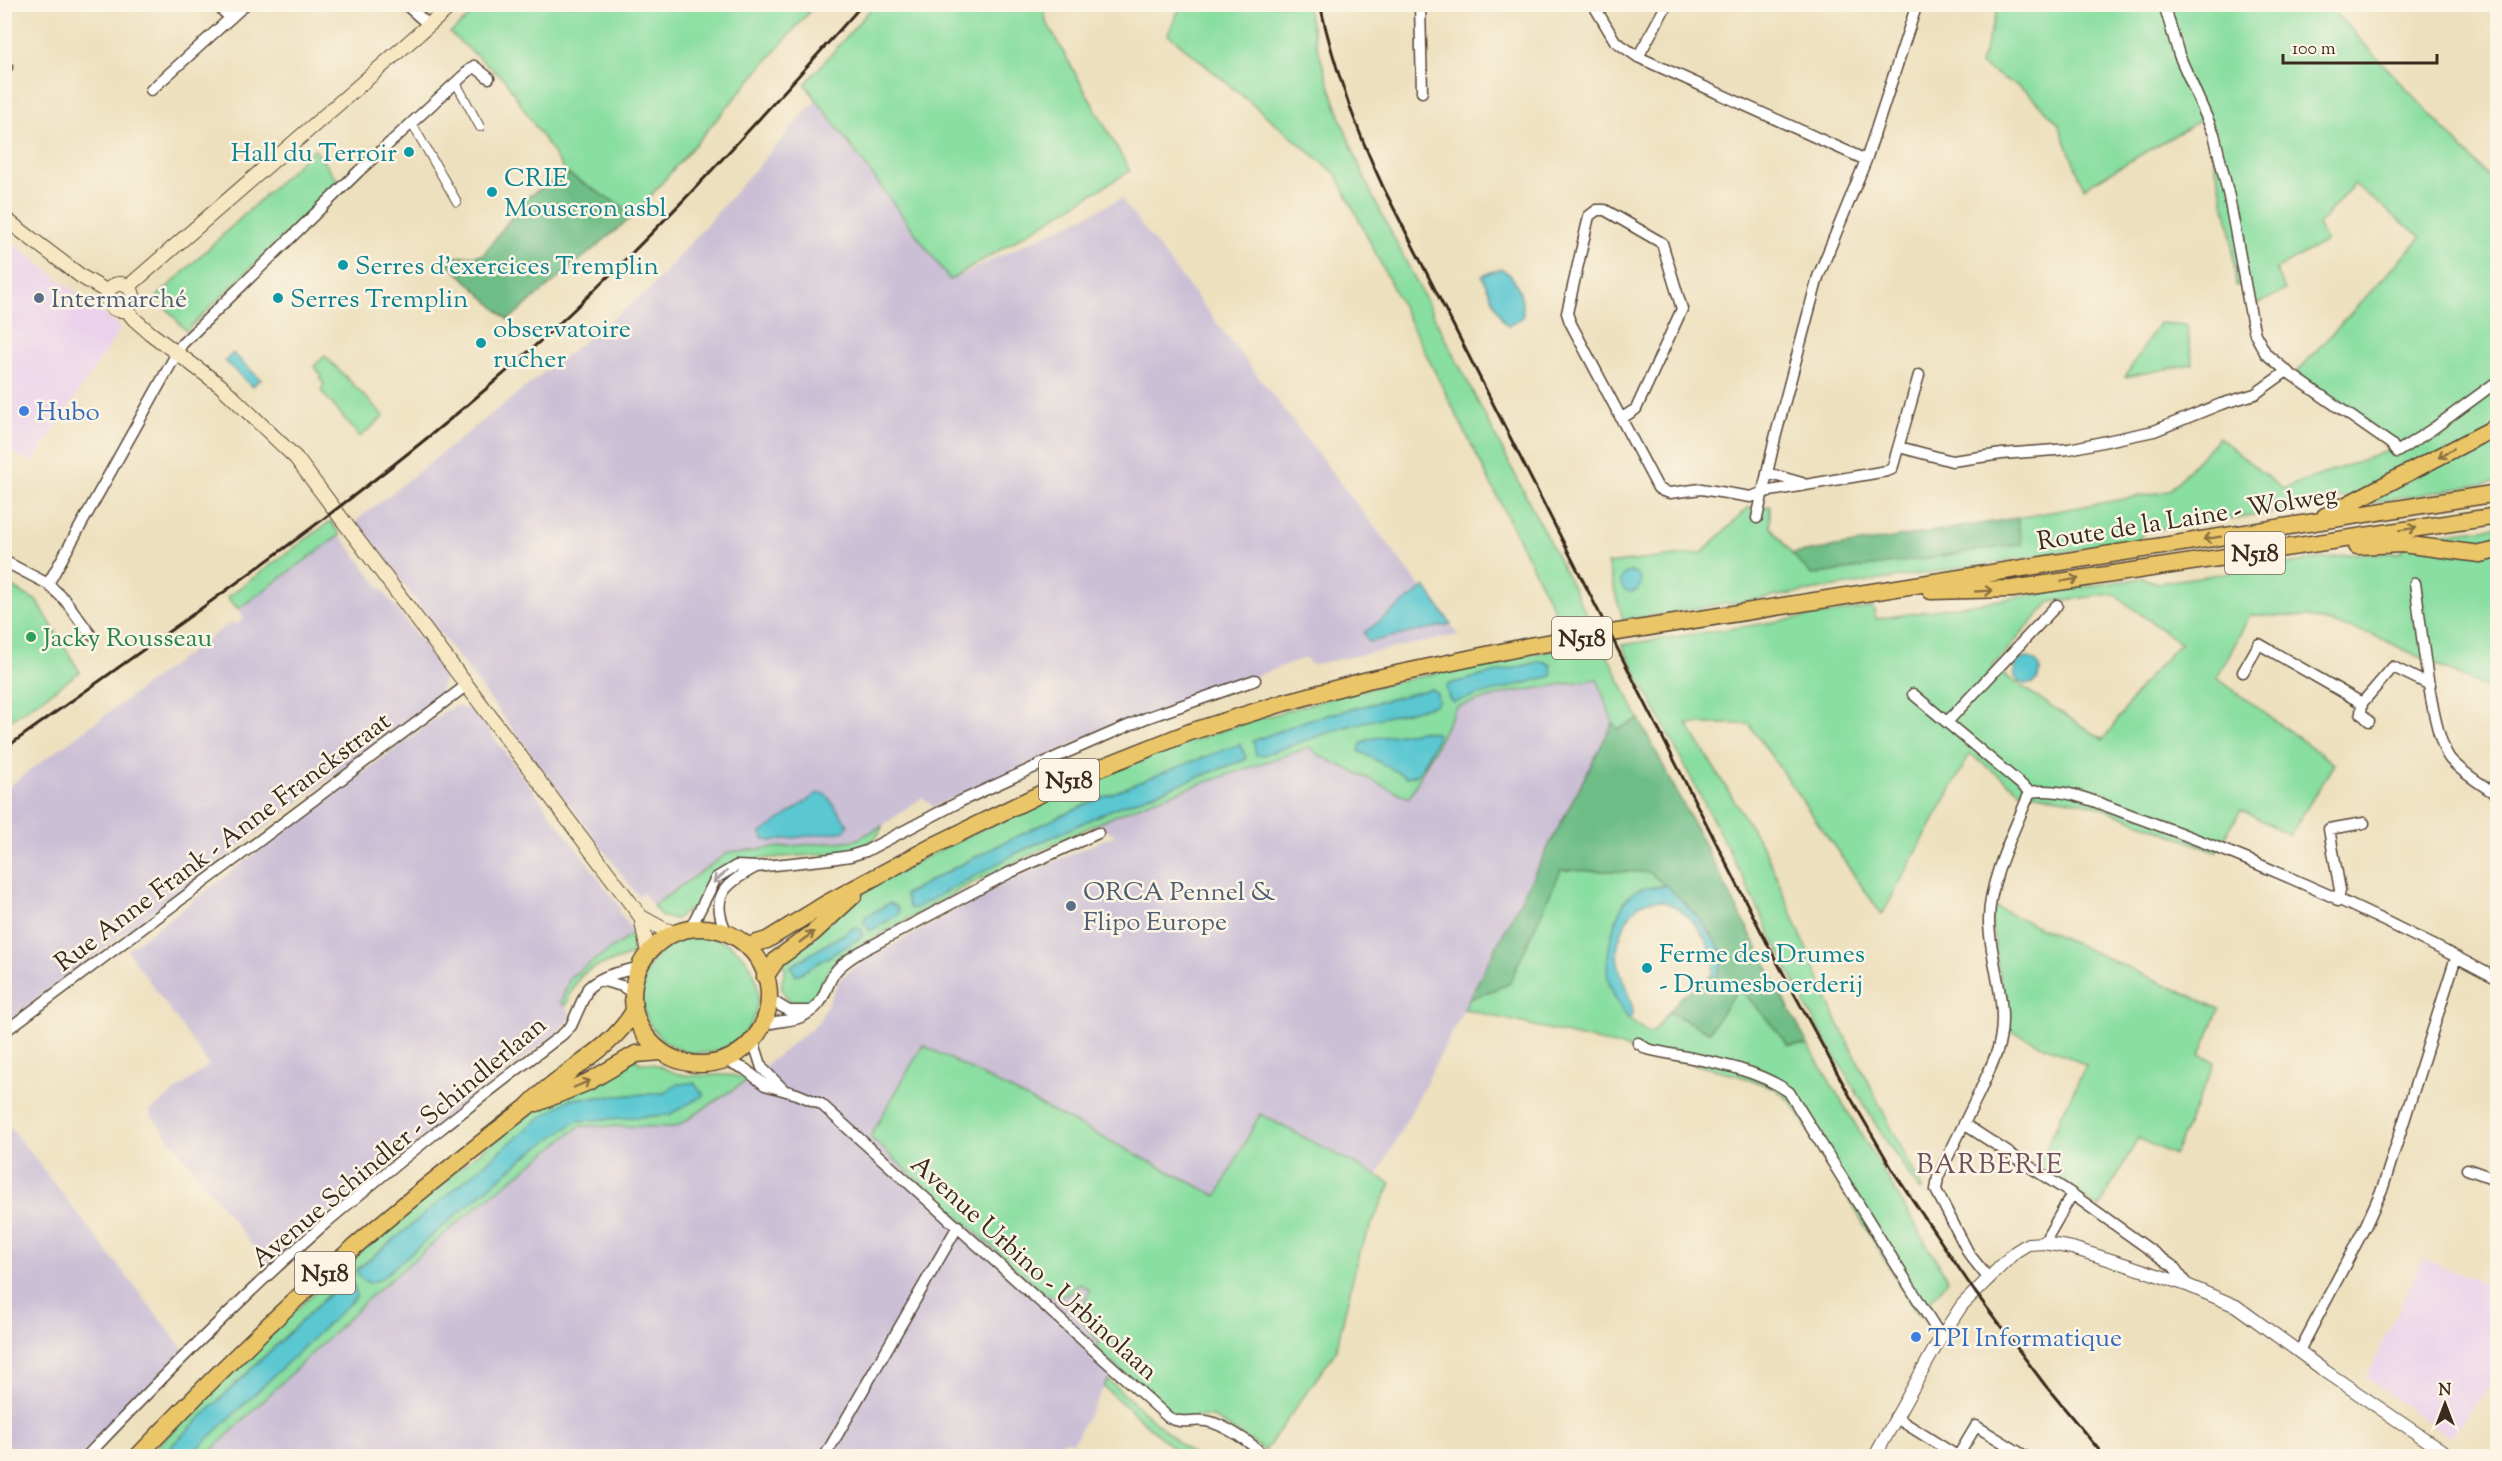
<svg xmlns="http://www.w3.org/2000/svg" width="2502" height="1461" viewBox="0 0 2502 1461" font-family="'Sorts Mill Goudy',serif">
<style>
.built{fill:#ebd1eb}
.industrial{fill:#cbbfd5}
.green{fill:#89dea1;stroke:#628460;stroke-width:1.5;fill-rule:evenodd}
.forest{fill:#6ebd87;stroke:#547452;stroke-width:1.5}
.water{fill:#5ac7d1;stroke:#4a7878;stroke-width:1.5}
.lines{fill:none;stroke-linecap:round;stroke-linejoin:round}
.pedestrian-casing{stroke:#564536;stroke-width:10}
.minor-casing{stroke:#564536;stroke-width:13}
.tertiary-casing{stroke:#564536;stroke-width:14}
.secondary-casing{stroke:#564536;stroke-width:16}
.trunk-casing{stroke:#564536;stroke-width:19}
.pedestrian{stroke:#fff;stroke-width:8}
.minor{stroke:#fff;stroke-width:10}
.tertiary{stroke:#fff;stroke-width:12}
.secondary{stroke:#f7e8c3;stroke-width:14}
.trunk{stroke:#ebc669;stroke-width:16}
.rail{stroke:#3b2a1e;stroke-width:3}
.oneway{stroke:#8a7040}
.oneway2{stroke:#a79f9a}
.culture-dot{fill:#0f9aa8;stroke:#fcf5e5;stroke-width:2}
.service-dot{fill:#5c6f8a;stroke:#fcf5e5;stroke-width:2}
.shop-dot{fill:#3f7fe0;stroke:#fcf5e5;stroke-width:2}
.leisure-dot{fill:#2e9e5b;stroke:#fcf5e5;stroke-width:2}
.labels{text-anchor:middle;stroke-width:5;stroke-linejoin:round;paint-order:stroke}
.shield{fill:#fcf5e5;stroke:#75675a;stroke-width:1.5}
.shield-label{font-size:24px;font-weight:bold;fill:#3b2a1e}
.culture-label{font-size:26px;fill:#0d838f;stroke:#fcf5e5;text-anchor:start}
.service-label{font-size:26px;fill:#4e5e75;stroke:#fcf5e5;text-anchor:start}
.shop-label{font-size:26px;fill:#366cbe;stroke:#fcf5e5;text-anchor:start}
.street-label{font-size:26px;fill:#3b2a1e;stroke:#fcf5e5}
.leisure-label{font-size:26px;fill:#27864d;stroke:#fcf5e5;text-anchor:start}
.neighbourhood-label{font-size:27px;letter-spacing:1.5px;fill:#6d5260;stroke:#fcf5e5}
</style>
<rect width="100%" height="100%" fill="#fcf5e5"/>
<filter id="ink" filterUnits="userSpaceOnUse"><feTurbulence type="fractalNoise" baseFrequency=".0167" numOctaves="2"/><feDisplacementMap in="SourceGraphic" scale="12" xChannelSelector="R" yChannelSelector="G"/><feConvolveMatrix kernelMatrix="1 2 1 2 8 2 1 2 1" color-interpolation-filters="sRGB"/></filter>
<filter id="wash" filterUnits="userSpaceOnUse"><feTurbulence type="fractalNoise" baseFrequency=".008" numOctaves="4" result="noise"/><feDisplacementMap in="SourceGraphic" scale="24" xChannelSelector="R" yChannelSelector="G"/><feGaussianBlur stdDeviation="1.35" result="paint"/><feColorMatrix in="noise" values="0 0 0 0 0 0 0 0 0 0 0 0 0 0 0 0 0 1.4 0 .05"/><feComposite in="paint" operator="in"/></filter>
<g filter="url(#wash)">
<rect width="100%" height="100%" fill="#ede0be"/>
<!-- built -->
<path class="built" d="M4,236L121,328L32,463L5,448Z
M2423,1259L2497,1289V1379L2449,1437L2366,1378Z"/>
<!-- industrial -->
<path class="industrial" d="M817,99L950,280L1121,199L1458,635L1311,665L1306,658L1091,736L933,807L923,797L882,826L856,840L729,852L653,906L643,893L638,896L356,521L650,289Z
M340,535L441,667L445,676L439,696L5,1023V789L231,622L236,625L244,619L238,609Z
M1597,679L1613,723L1377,1177L1260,1114L1217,1196L923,1045L1071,1293L1079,1283L1091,1290L1081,1308L1086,1328L1121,1372L1112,1375L1108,1380L1073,1443L1064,1440L1054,1456H206L371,1296L473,1210L580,1126L676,1127L743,1084L818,1023L841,977L866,960L1005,883L1115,835L1096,824L1148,802L1310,747L1318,755L1409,798L1455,707L1507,693Z
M455,706L474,711L621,908L618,910L634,933L570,977L562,1003L570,1012L568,1020L559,1031L355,1191L269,1267L149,1112L209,1065L127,950L445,711Z
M4,1119L184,1350L81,1456H5Z"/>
<!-- green -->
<path class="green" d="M875,4L1044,5L1046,21L1130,171L950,280L805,84Z
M2171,4L2173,8L2179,4L2328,5L2492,180L2497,177V482L2351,506L2345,497L2268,514L2144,531L2139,540L1623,620L1607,564L1702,553L1748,508L1770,506V526L1792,554L1812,575L2022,544L2017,518L2169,491L2219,437L2282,489L2387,451L2395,442L2296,373L2421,237L2354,184L2318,225L2326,241L2276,269L2285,290L2253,307L2248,285L2236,286L2231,232L2204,118L2084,188L2058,123L2026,91L1980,65L1999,5Z
M483,5H815L635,214L508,320L443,258L483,255L526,198L566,173L505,80L450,33Z
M1181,5H1306C1323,72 1344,134 1373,197L1592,625L1562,626L1336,174L1168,34Z
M314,149L339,182L186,331L157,297Z
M2159,323L2187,325L2193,364L2125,377Z
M325,356L384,416L360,437L321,391L324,384L320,379L322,376L314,366Z
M331,521L340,535L238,609L227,597Z
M2497,527V693L2371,634L2308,617L2250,615L2217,678L2334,764L2290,835L2241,810L2216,852L2092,804L2020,791L1970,754L1882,915L1749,724H1687L1766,852L1836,1019L1923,1190H1919L1879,1130L1809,1012L1743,878L1622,645L1873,607L1876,619L2142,578L2158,583L2360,553H2400L2412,537ZM2113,594L2180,643L2145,681L2103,740L1992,667L2050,602Z
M5,583L37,601L80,672L5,724Z
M1602,644L1639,719L1618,730L1613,723L1597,679L1507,693L1456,707L1409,798L1318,755L1310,747L1148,802L1096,824L978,880L838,958C818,977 823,1008 788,1006L790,1000C778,990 781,981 786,969L782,964C812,937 842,906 876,885C914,861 956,842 996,822C1141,752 1293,702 1450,670C1500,660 1551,649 1602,644ZM1542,661L1551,665L1449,684ZM1431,689L1348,726L1263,755L1253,741L1308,720ZM1421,731L1436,733L1428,758L1418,774L1406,777L1369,739ZM1241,745L1246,759L1113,809L1017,853L916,907L905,894C1012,835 1125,784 1241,745ZM855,927L863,933L862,937L796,975L791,966Z
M882,826C872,871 751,844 717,872C706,881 702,895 696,908H691L676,919L662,917L653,906L729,852L856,840Z
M1561,870L1649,872L1666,885L1638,890L1626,902L1616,921L1614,996L1628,1019L1647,1032L1652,1033L1669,1012L1709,1032L1739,987L1789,1045H1808L1948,1280L1918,1316L1793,1104L1775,1088L1730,1073L1464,1009L1469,999L1509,984Z
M1995,907L2219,1009L2200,1055L2215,1062L2174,1155L2138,1138L2099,1208L2036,1168L2086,1065L2007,1029L1991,917Z
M634,933L635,949L629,956C592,970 580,963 566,1006L561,1003L570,977Z
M642 995a58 58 0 1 1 116 0a58 58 0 1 1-116 0Z
M923,1045L1217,1196L1260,1114L1391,1183L1359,1252L1336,1351L1265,1451L1213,1417L1173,1416L1095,1348L1099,1342L1080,1319L1081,1308L1090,1290L1079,1283C1068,1297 1058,1300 1042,1292L870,1137Z
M636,1058L639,1063C655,1061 664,1070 679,1074C699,1079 719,1071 739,1077L744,1073L749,1079L676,1127L580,1126L473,1210L371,1296L206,1456H190L355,1297L332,1291L161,1456H148L285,1319L407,1210L530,1112ZM694,1083L669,1115L577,1120L526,1156L379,1280L360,1278L356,1270L570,1099L665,1093L678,1084Z
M1108,1380L1194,1456H1182L1104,1387Z"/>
<!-- forest -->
<path class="forest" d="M566,173L635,214L508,320L443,258L483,255L526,198Z
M2017,518L2022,544L1812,575L1792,554Z
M1639,719L1808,1045H1789L1739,987L1709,1032L1669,1012L1680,998L1712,975L1718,976L1712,934L1686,904L1649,872L1561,870L1509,984L1469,999L1613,723L1618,729Z"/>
<!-- water -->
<path class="water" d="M1502,269C1519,279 1523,298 1523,317L1508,326L1503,321L1482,276L1493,271Z
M233,353L261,380H259L252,387L225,361Z
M1621 582a10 10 0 1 1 20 0a10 10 0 1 1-20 0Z
M1425,587L1451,624L1369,642L1364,633Z
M2014 671a13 13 0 1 1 26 0a13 13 0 1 1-26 0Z
M1543,661L1551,665L1552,676L1453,702L1449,698L1446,687L1449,684Z
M1431,689L1437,694L1438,701L1435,705L1348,726L1263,755H1256L1253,741L1308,720Z
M1421,731L1436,733L1437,738L1418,774L1406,777L1359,751L1361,744L1369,739Z
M1241,744L1246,759L1113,809L1017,853L916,908L910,909L905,895C1012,835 1125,784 1241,744Z
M818,793L826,794L848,825L845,831L770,841L763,839L761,833Z
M1666,885L1697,916L1724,954L1718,976L1712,975C1725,944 1656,862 1626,922C1622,931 1617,942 1617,952C1617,973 1629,990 1633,1010L1632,1016L1628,1019C1621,1006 1611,994 1608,978C1604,958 1616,898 1638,890C1646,887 1657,888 1666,885Z
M889,903L896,906L899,911L898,915L870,931L864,922L865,917Z
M855,927L861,929L862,937L796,976L791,966Z
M694,1083L704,1095L669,1115L577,1121L526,1156L379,1280L369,1283L360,1278L356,1271L540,1118L570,1099L665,1093L678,1084Z
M341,1283L354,1285L356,1297L190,1456H161Z"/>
</g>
<g filter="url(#ink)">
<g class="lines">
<!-- pedestrian casing -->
<g class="pedestrian-casing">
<path id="pedestrian" d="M456,83L480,127
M411,122L457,202"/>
</g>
<!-- minor casing -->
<g class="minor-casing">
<path id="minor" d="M215,4L231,18
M405,4L429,25
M1420,4L1422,92
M1593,4L1615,41L1638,57L1866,160
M2164,4L2179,55L2214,134L2229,197L2252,321L2255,334L2266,354L2289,373L2391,444L2397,452L2434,428L2498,381
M1638,57L1667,4
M4,65L7,67
M151,90L246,4
M1622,418L1636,409L1682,309L1662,243L1605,210H1597L1589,216L1567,313L1570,322L1658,488L1663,491L1670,493L1701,489L1751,497L1764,492L1887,471L1892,469L1919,375
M1899,447L1952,461L2002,454L2069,449L2154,431L2221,404L2255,394L2287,371
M1767,473L1802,483
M1757,518L1775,438L1818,277L1866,160L1917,4
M4,561L48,584L65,600L90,634
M2415,583C2421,620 2430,733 2450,759C2462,773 2482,784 2498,796
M48,584L182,344L359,171L474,66L489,78
M2243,672L2259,644L2362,703
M1913,694L2030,792C2067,786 2104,806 2139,818C2262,862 2383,917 2498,979
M1948,721L2057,605
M2369,721L2361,713L2362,703L2393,667L2430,685
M2338,901L2340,890L2329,829L2364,823
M690,929L716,878L736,866L756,867L830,859L850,856L866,851L961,801L1061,755L1146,718L1255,680
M727,933C709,897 724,884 756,867
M600,980L622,986L632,993
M769,999L789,1011H810
M762,1026C775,1020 792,1022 803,1016C827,1004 823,989 835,972C842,963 851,958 860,952L1009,873L1098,833
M4,1032L467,685
M753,1040L762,1068L784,1090
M1638,1043L1647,1049C1694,1060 1749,1064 1789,1092L1941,1337
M725,1060L745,1069L765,1085L797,1094L821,1104L1168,1417C1181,1425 1191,1419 1206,1421C1221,1423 1255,1444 1263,1456
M1964,1124L2072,1194L2174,1267L2187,1285
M2467,1169L2498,1180
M2044,1243L2072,1194
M1989,1279L1969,1254L1936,1190L1938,1177C1952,1148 1966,1120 1980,1091C1987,1074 1997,1057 2000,1040C2008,1002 1990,961 1989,922C1988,881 2015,829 2030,792
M2299,1352L2366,1225L2383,1187L2456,957
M1895,1417L1957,1456
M87,1456C162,1377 239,1299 321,1227C399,1160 481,1097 563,1034L571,1026L588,988C603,974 620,973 639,967
M825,1456L958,1226
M1958,1456L1976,1426L2025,1456
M2429,1456L2434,1446"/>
</g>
<!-- tertiary casing -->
<g class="tertiary-casing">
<path id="tertiary" d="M1875,1456L1941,1337L1962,1305L2015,1252L2028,1244L2044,1243L2072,1248L2127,1265L2187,1285L2236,1306L2325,1371L2450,1456"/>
</g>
<!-- secondary casing -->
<g class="secondary-casing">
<path id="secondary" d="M4,218L82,277L108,292
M107 297a13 13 0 1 1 26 0a13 13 0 1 1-26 0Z
M128,287L453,4
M126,309L134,319L150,333L221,386L296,458L641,917L648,953
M641,917L663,929L675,933"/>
</g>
<!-- trunk casing -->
<g class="trunk-casing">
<path id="trunk" d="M2325,516L2498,426
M2357,546L2402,544L2480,554L2498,550
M1931,591L2012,589L2498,516
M633 996a68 68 0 1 1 136 0a68 68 0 1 1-136 0Z
M747,946L767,940L827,903L935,845L1067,781L1190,732L1283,703L1368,680L1529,646L2498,493
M765,977L777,959L813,933L854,895
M537,1103L588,1082L636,1054L661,1052
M138,1456C202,1389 267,1324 337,1262C398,1208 463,1157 527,1107C561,1070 608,1055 634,1011"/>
</g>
<!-- pedestrian -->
<use href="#pedestrian" class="pedestrian"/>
<!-- minor -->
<use href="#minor" class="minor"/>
<!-- tertiary -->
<use href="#tertiary" class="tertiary"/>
<!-- secondary -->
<use href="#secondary" class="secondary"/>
<!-- trunk -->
<use href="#trunk" class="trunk"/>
<!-- rail -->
<path class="rail" d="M1320,4C1334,69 1356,129 1384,189L1770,949L1852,1100L1895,1174L1975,1292L2045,1385L2104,1456
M4,749C167,632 334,519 486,389C623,272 743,138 863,4"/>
</g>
<!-- one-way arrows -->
<defs><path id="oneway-shaft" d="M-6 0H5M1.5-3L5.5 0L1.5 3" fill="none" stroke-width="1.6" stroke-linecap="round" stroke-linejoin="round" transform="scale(1.5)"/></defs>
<g class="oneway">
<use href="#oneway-shaft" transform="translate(2446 453) rotate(149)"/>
<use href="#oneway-shaft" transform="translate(2408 529) rotate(-9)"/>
<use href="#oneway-shaft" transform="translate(2212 538) rotate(171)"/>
<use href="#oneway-shaft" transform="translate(2070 580) rotate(-9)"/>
<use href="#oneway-shaft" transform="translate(1984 591) rotate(-3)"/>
<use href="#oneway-shaft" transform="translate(807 937) rotate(-36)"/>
<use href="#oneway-shaft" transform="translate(582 1084) rotate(-23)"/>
</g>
<use class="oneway2" href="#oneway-shaft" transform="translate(720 877) rotate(139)"/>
</g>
<!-- markers -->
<g class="culture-dot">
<circle cx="409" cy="152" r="6"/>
<circle cx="492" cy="192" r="6"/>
<circle cx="343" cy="265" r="6"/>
<circle cx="278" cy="298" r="6"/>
<circle cx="481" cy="343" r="6"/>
<circle cx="1647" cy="968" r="6"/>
</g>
<g class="service-dot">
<circle cx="39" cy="298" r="6"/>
<circle cx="1071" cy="906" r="6"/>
</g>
<g class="shop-dot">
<circle cx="24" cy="411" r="6"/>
<circle cx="1916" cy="1337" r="6"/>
</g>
<circle class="leisure-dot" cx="31" cy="637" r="6"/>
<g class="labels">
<!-- shield labels -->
<g class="shield">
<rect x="2225" y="532" width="60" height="42" rx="4.5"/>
<rect x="1552" y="617" width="60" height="42" rx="4.5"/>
<rect x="1039" y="759" width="60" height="42" rx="4.5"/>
<rect x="295" y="1252" width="60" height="42" rx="4.5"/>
</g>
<g class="shield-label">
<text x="2255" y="561">N518</text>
<text x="1582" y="646">N518</text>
<text x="1069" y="788">N518</text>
<text x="325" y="1281">N518</text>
</g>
<!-- culture labels -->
<g class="culture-label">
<text x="397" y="161" text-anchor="end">Hall du Terroir</text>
<text x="504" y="186">CRIE<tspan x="504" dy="30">Mouscron asbl</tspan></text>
<text x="355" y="274">Serres d'exercices Tremplin</text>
<text x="290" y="307">Serres Tremplin</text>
<text x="493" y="337">observatoire<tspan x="493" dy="30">rucher</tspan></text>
<text x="1659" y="962">Ferme des Drumes<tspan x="1659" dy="30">- Drumesboerderij</tspan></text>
</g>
<!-- service labels -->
<g class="service-label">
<text x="51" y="307">Intermarché</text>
<text x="1083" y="900">ORCA Pennel &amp;<tspan x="1083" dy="30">Flipo Europe</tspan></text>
</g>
<!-- shop labels -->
<g class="shop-label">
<text x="36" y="420">Hubo</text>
<text x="1928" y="1346">TPI Informatique</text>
</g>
<!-- street labels -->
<g class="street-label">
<text transform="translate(2187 517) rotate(-9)" y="9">Route de la Laine - Wolweg</text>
<text transform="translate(222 841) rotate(-37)" y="9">Rue Anne Frank - Anne Franckstraat</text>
<text transform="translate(398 1141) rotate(-40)" y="9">Avenue Schindler - Schindlerlaan</text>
<text transform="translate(1035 1267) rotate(42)" y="9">Avenue Urbino - Urbinolaan</text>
</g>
<!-- leisure labels -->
<g class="leisure-label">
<text x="43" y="646">Jacky Rousseau</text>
</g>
<!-- neighbourhood labels -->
<g class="neighbourhood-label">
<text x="1990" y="1173">BARBERIE</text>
</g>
</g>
<!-- margin -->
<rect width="2502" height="1461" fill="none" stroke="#fcf5e5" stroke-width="24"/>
<!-- north arrow -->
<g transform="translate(2445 1404)" stroke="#fcf5e5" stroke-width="4.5" paint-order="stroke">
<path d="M0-4.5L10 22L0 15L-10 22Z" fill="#3b2a1e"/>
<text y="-9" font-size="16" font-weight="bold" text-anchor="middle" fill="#3b2a1e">N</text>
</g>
<!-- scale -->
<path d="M2283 54v9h154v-9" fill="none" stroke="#3b2a1e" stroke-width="3"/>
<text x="2292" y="54" font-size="18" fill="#3b2a1e" stroke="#fcf5e5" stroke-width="4.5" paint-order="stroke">100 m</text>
</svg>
